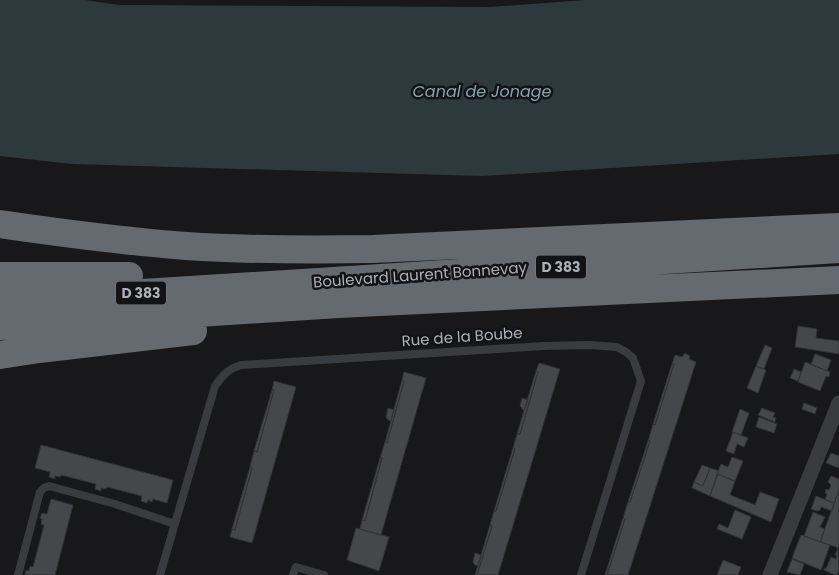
<svg xmlns="http://www.w3.org/2000/svg" width="839" height="575" viewBox="0 0 839 575" font-family="Poppins,sans-serif">
<style>
.water{fill:#2e393e}
.building{fill:#45474a;stroke:#323336}
.lines{fill:none;stroke-linecap:round;stroke-linejoin:round}
.lane{stroke:#393b3f;stroke-width:8}
.street{stroke:#393b3f;stroke-width:15}
.highway{stroke:#656a70;stroke-width:28}
.labels{text-anchor:middle;stroke-width:5;stroke-linejoin:round;paint-order:stroke}
.shield{fill:#131315;stroke:#7d8288;stroke-width:1}
.shield-label{font-size:14px;font-weight:bold;fill:#abb1ba}
.street-label{font-size:15px;fill:#abb1ba;stroke:#131315}
.water-label{font-size:16px;font-style:italic;fill:#83a4b4;stroke:#131315}
</style>
<rect width="100%" height="100%" fill="#18181a"/>
<!-- water -->
<path class="water" d="M0,0H85L119,5L489,7L586,0H839V154L482,176L72,164L0,156Z"/>
<!-- building -->
<path class="building" d="M798,326L817,329L816,338L839,341V354L795,347Z
M765,345L772,348L764,369L756,366Z
M685,353L690,356L689,359L696,362L628,575H607L625,519L623,518L628,502H630L650,441H648L653,424L655,425L674,364H672L675,355L682,357Z
M815,354L831,360L827,371L811,364Z
M805,362L830,372L829,377L826,376L820,391L798,382Z
M539,363L560,369L498,575H477L492,526L490,525L494,511H496L515,449L513,448L517,434H520L538,372L536,371Z
M672,364H674L655,425L653,424Z
M756,366L766,370L758,393L747,388Z
M794,369L801,372L798,381L790,378Z
M536,371L538,372L520,434H517Z
M404,372L426,378L381,535L360,529L362,520L365,521L382,458H380L385,442L387,443L404,381L402,380Z
M402,380L404,381L387,443L385,442Z
M274,381L296,387L252,543L230,537L232,529L235,530L252,468L250,467L254,451L257,452L274,390H272Z
M272,390H274L257,452L254,451Z
M522,398L528,400L524,411L520,406Z
M804,403L817,408L815,414L802,409Z
M388,408L394,410L391,421L388,420L386,417Z
M762,408L775,413L773,417L776,418L775,422L758,415Z
M740,409L749,413L741,435L732,432Z
M759,417L777,424L774,433L756,427Z
M733,432L748,438L744,447L737,444L734,454L726,451Z
M648,441H650L630,502H628Z
M41,445L173,480L167,503L153,499L152,502L148,500L147,503L141,501L142,496L107,487L106,489L101,488V491L95,489L96,484L61,475L60,477L55,476V479L49,477L50,472L35,468Z
M513,448L515,449L496,511H494Z
M831,453L839,456V468L826,463Z
M732,457L743,461L735,481L717,474L721,464L728,467Z
M380,458H382L365,521L362,520Z
M702,465L710,468L703,486L694,482Z
M250,467L252,468L235,530L232,529Z
M710,468L719,471L710,496L692,488L694,482L703,486Z
M717,474L735,481L730,495L753,504L755,505L760,492L779,499L771,522L710,496Z
M831,476L839,479V490L834,503L825,500L827,494L825,493L826,489L829,490L831,485L828,482Z
M839,490V548L820,542Z
M816,496L834,503L832,511L821,507L820,510L817,511L811,509Z
M51,499L73,505L55,575H25L26,570L29,571L30,566L33,567L44,525L41,524L42,519L40,518L42,513L47,514Z
M735,510L751,517L742,539L717,529L719,524L728,528Z
M813,512L825,517L820,527L825,529L820,542L804,536Z
M623,518L625,519L607,575H605Z
M490,525L492,526L477,575H475Z
M356,528L389,537L379,571L347,560Z
M801,535L830,545L821,570L792,558Z
M838,548L839,570L837,575H835L824,570V568L826,569L831,557L836,559L837,556L835,555Z
M475,553L481,555L478,566L475,565L473,562Z
M792,559L804,564L800,575L787,572Z
M723,560L741,567L738,575H717Z"/>
<g class="lines">
<!-- lane -->
<path class="lane" d="M18,575L40,492L44,488L49,486L115,504L175,524
M160,575L215,386C223,375 228,369 241,365L544,346L589,345L617,347L626,352L633,358L641,381L581,575
M293,575L296,567L324,575"/>
<!-- street -->
<path class="street" d="M770,575L839,403"/>
<!-- highway -->
<path class="highway" d="M0,224C62,233 123,241 186,246C248,250 310,250 373,249L839,227
M0,276H129
M0,302L839,249
M0,326L338,304L839,280
M0,355L39,349L193,331"/>
</g>
<g class="labels">
<!-- shield labels -->
<g class="shield">
<rect x="536" y="255.5" width="50" height="23" rx="4"/>
<rect x="116" y="281.5" width="50" height="23" rx="4"/>
</g>
<g class="shield-label">
<text x="561" y="272">D 383</text>
<text x="141" y="298">D 383</text>
</g>
<!-- street labels -->
<g class="street-label">
<text transform="translate(420 275) rotate(-4)" y="5">Boulevard Laurent Bonnevay</text>
<text transform="translate(462 337) rotate(-4)" y="5">Rue de la Boube</text>
</g>
<!-- water labels -->
<g class="water-label">
<text x="482" y="97">Canal de Jonage</text>
</g>
</g>
</svg>
